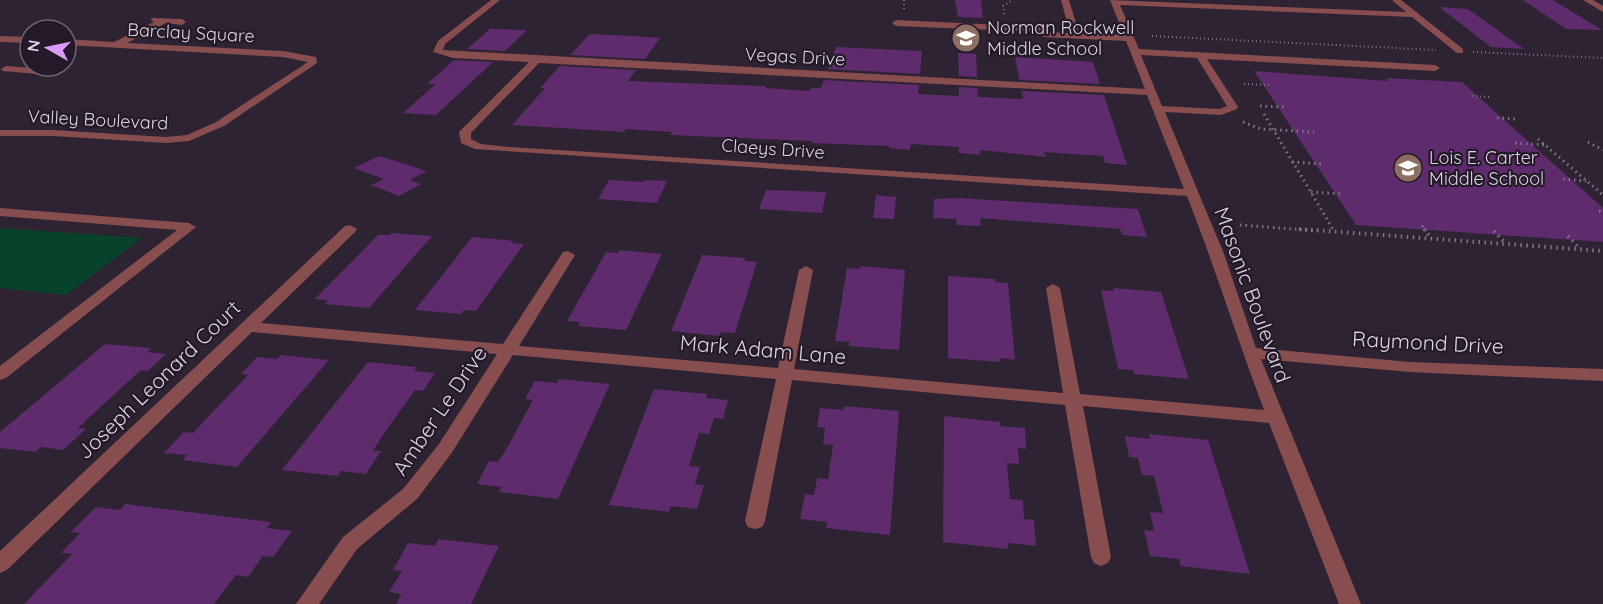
<svg xmlns="http://www.w3.org/2000/svg" width="1603" height="604" viewBox="0 0 1603 604" font-family="Quicksand,sans-serif">
<style>
.green{fill:#07432a}
.building{fill:#5e2b6c}
.lines{fill:none;stroke-linecap:round;stroke-linejoin:round}
.path-far2{stroke:#807785;stroke-width:2;stroke-dasharray:1 3;stroke-linecap:butt}
.path-far1{stroke:#807785;stroke-width:3;stroke-dasharray:1.5 4;stroke-linecap:butt}
.path{stroke:#807785;stroke-width:4;stroke-dasharray:1.5 4.5;stroke-linecap:butt}
.minor{fill:#884d4e;fill-rule:evenodd}
.labels{text-anchor:middle;stroke-width:4.5;stroke-linejoin:round;paint-order:stroke}
.far-poi-label{font-size:18px;fill:#dcd5e0;stroke:#241929;text-anchor:start}
.far-street-label{font-size:18px;fill:#dcd5e0;stroke:#241929}
.street-label{font-size:21px;fill:#dcd5e0;stroke:#241929}
</style>
<rect width="100%" height="100%" fill="#2e2333"/>
<!-- green -->
<path class="green" d="M0,228L142,238L66,295L0,288Z"/>
<!-- building -->
<path class="building" d="M955,0H981L983,18L958,17Z
M1523,0H1553L1602,30L1566,29Z
M1439,7L1468,9L1524,49L1491,47Z
M491,28L495,29L527,30L505,51L467,49Z
M590,34L634,36L660,38L645,59L570,55Z
M836,47L922,51L920,74L828,69Z
M958,53L976,54L977,77L959,76Z
M1015,57L1093,62L1100,84L1019,80Z
M454,60L493,62L436,115L403,113L436,84H427Z
M560,66L636,70L628,81L766,86V88L810,91L811,88H821L824,80L919,85L918,94L959,96V87L977,88L978,97L1023,99L1021,91L1104,95L1127,165L1105,163L1103,156L1044,152L1046,157L980,150V155L959,153V147L911,144L910,150L889,148L890,146L811,143L812,141L670,135L672,132L626,129L624,132L512,125L545,88H540Z
M1254,71L1389,81L1386,78L1462,82L1603,208V242L1356,225Z
M379,156L427,171L410,180L421,184L399,196L371,185L384,179L354,168Z
M609,180L644,182L645,180L667,181L657,203L598,199Z
M766,190L826,192L822,213L759,209Z
M876,195L896,197L894,219L873,218Z
M959,198L1138,209L1147,237L1122,235L1120,229L1096,227L980,218L981,226L957,225L956,219L933,218L934,199Z
M392,233L432,236L369,308L325,304L328,300L315,299L378,235H389Z
M472,237L514,241L511,243L524,244L476,311L464,310L461,314L415,310Z
M619,250L662,254L626,330L578,326L580,322L567,321L606,252L618,253Z
M702,255L746,258L744,261L757,262L735,333L721,332L720,336L671,331Z
M860,266L905,270L899,350L849,346V342L835,341L847,268L860,269Z
M948,276L995,279V282L1008,283L1015,360L1000,358V362L948,358Z
M1114,288L1161,292L1189,379L1134,374L1133,370L1118,369L1101,290L1114,291Z
M105,344L151,348L147,352L166,354L148,371L141,370L94,413L78,428L86,429L63,450L41,447L35,452L0,448V432Z
M281,355L329,360L237,467L183,460L187,455L164,453L184,432L193,433L207,418L248,375L241,374L257,357L277,359Z
M368,362L417,367L414,371L435,373L423,391L415,390L383,435L373,451H381L366,474L341,471L338,476L282,470Z
M559,379L610,384L558,499L499,492L502,487L477,484L489,461L498,462L508,446L533,400L525,399L535,381L557,383Z
M654,389L707,394L706,398L728,400L723,419L714,418L709,434L699,433L689,466L700,467L695,484L704,485L697,509L671,506L669,512L609,505Z
M844,406L899,411L890,535L826,528L827,522L800,519L805,494L814,495L817,478L828,479L833,445L823,444L825,428L817,427L820,408L843,410Z
M944,416L1000,422V426L1025,428L1026,449L1018,448L1019,464L1007,463L1010,499L1023,500L1024,519L1034,520L1036,546L1008,543V549L943,542Z
M1149,434L1208,440L1250,574L1181,566L1179,559L1150,556L1144,530L1154,531L1150,512L1163,513L1154,476L1142,475L1138,458L1129,457L1125,436L1150,439Z
M125,504L271,522L267,528L292,531L273,557L263,556L248,577L236,575L214,604H24L72,554L61,553L80,533L71,532L96,507L120,510Z
M438,539L499,546L471,604H396L401,594L389,592L402,571L393,570L408,543L435,546Z"/>
<g class="lines">
<!-- path-far2 -->
<path class="path-far2" d="M904,0V11
M1004,14L1003,6L1013,0
M1152,36L1436,50
M1473,52L1603,58
M1244,84L1271,85
M1472,96L1491,97"/>
<!-- path-far1 -->
<path class="path-far1" d="M1260,106L1287,107
M1264,114L1334,231
M1497,118L1517,119
M1243,122L1261,129L1314,132
M1538,139L1603,195
M1588,142L1603,150
M1515,143L1545,145
M1292,162L1323,164
M1563,179L1586,181
M1311,192L1343,194
M1599,211L1603,212
M1240,225L1320,231
M1422,226L1426,231"/>
<!-- path -->
<path class="path" d="M1299,229L1603,251
M1424,229L1431,238
M1494,231L1505,243
M1568,236L1580,249"/>
<!-- minor -->
<path class="minor" d="M491,0H500L445,44L443,50L1145,89L1126,41L1043,37L1039,32L896,26L892,23L896,20L1043,27L1047,32L1070,33L1061,0H1069L1079,33L1124,35L1110,0L1406,12L1392,0H1401L1463,49V53H1457L1412,17L1120,5L1139,49L1435,65L1440,68L1435,71L1207,59L1238,107L1237,109L1221,115L1165,112L1224,254L1256,348L1410,362L1603,369V381L1410,372L1261,359L1361,604H1339L1269,423L1083,406L1111,557L1108,563L1101,566L1094,563L1091,557L1065,405L792,380L765,521L762,527L755,529L748,527L745,521L776,379L513,355L451,454L417,499L357,549L319,604H296L343,537L403,489L439,444L497,354L252,332L7,570L0,573V551L345,226L350,225L357,229L355,232L261,323L503,344L563,252L568,251L575,255L519,346L778,368L799,270L806,266L813,270L794,369L1063,393L1046,288L1053,284L1060,288L1080,394L1264,410C1237,339 1215,267 1187,196L475,149L461,143L459,132L529,62L453,58L433,52L438,41ZM1141,55L1197,58L1227,106L1220,109L1162,106ZM539,63L1147,95L1184,189L509,147L481,144L471,139V133Z
M1583,0H1593L1603,6V12Z
M152,18L182,19L186,22L182,25L166,23L127,43L283,51L316,57L317,63L224,126L189,141L166,143L53,136H0V130H53L166,137L187,135L216,122L308,62L283,57L66,45V39L114,42L154,22L151,20Z
M0,36L30,37V43L0,42Z
M6,66L48,69L53,72L48,75L3,71L1,69Z
M0,208L189,223L196,227L6,378L0,380V366L177,230L0,216Z"/>
</g>
<!-- icons -->
<defs>
<g id="school-disc" transform="scale(1.5)"><circle r="9.5" fill="#8d6e63" stroke="#241929"/><path d="M0-5L7-2L0 1L-7-2ZM-4 1L0 2.5L4 1V4Q0 6-4 4Z" fill="#fff"/></g>
</defs>
<g fill-rule="evenodd">
<use href="#school-disc" x="966" y="38"/>
<use href="#school-disc" x="1408" y="168"/>
</g>
<g class="labels">
<!-- far-poi labels -->
<g class="far-poi-label">
<text x="987" y="34">Norman Rockwell<tspan x="987" dy="21">Middle School</tspan></text>
<text x="1429" y="164">Lois E. Carter<tspan x="1429" dy="21">Middle School</tspan></text>
</g>
<!-- far-street labels -->
<g class="far-street-label">
<text transform="translate(191 33) rotate(3)" y="6">Barclay Square</text>
<text transform="translate(795 57) rotate(3)" y="6">Vegas Drive</text>
<text transform="translate(98 120) rotate(3)" y="6">Valley Boulevard</text>
<text transform="translate(773 149) rotate(4)" y="6">Claeys Drive</text>
</g>
<!-- street labels -->
<g class="street-label">
<text transform="translate(1252 295) rotate(70)" y="7">Masonic Boulevard</text>
<text transform="translate(1428 343) rotate(3)" y="7">Raymond Drive</text>
<text transform="translate(763 350) rotate(5)" y="7">Mark Adam Lane</text>
<text transform="translate(159 380) rotate(-44)" y="7">Joseph Leonard Court</text>
<text transform="translate(440 411) rotate(-56)" y="7">Amber Le Drive</text>
</g>
</g>
<!-- north arrow -->
<g transform="translate(48 48) rotate(279)"><circle r="28" fill="#241929" stroke="#6e6472" stroke-width="1.5"/>
<path d="M0-4.5L10 22L0 15L-10 22Z" fill="#d89bf8"/>
<text y="-9" font-size="16" font-weight="bold" text-anchor="middle" fill="#dcd5e0">N</text>
</g>
</svg>
